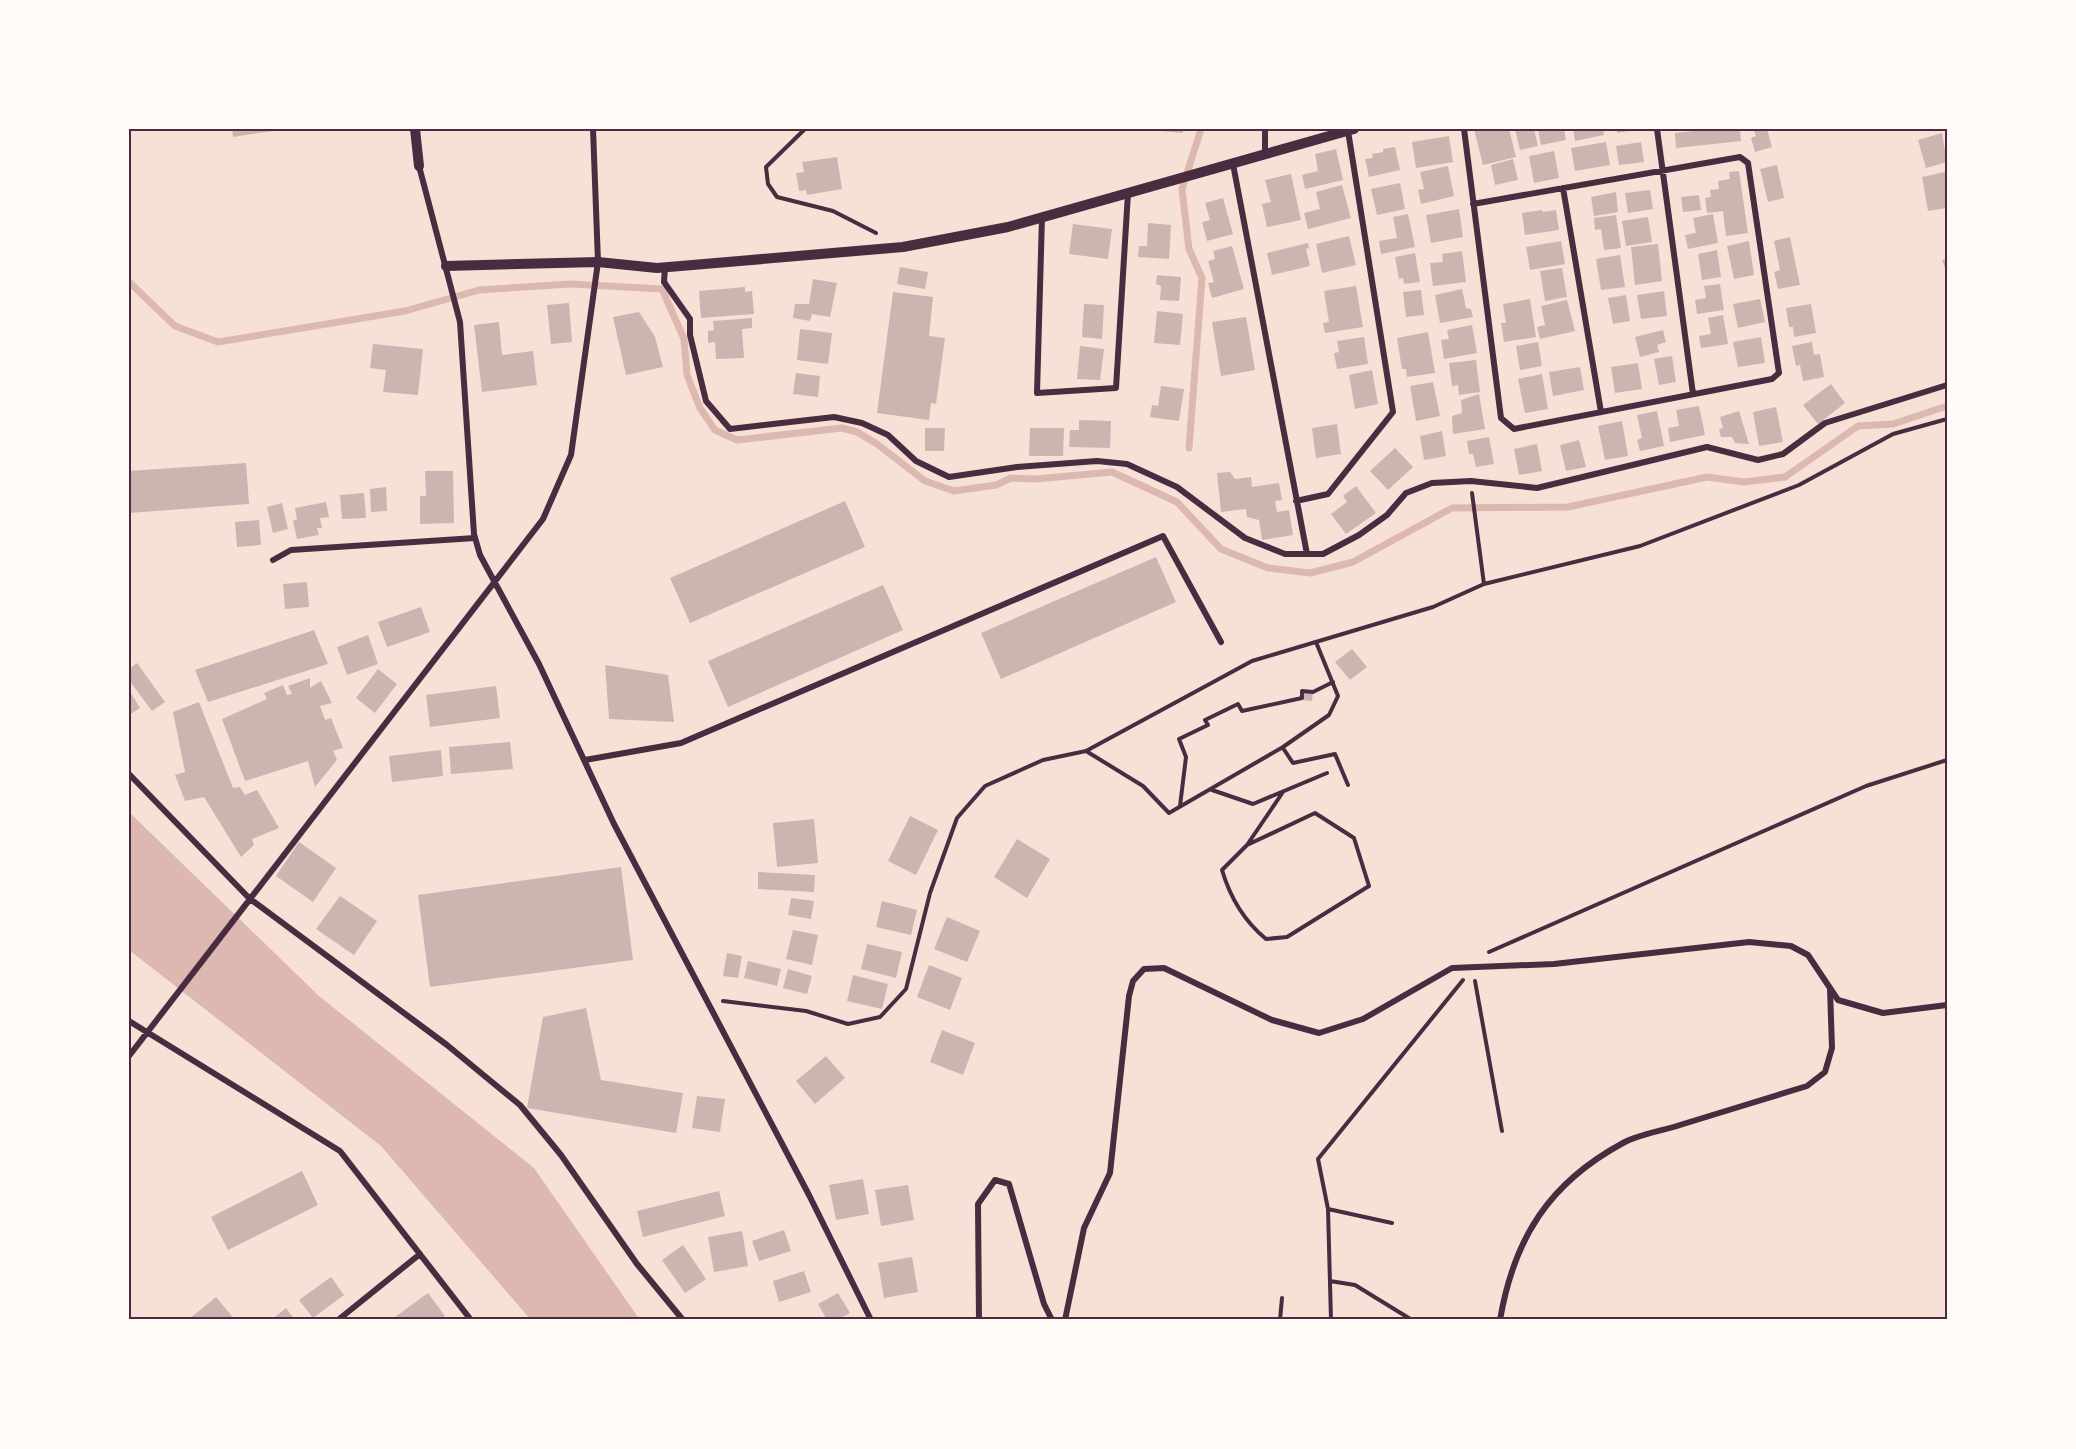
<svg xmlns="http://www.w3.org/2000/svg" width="2076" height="1449" viewBox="0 0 2076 1449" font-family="Poppins,sans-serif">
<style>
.water{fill:#dcb8b0}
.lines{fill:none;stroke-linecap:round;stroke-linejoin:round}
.stream{stroke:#dcb8b0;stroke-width:7}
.building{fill:#ccb4b1}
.path{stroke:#4a2c40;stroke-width:4}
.minor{stroke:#4a2c40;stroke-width:6}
.tertiary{stroke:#4a2c40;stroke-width:10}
.neatline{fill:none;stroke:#4a2c40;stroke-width:2}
</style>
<rect width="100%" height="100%" fill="#f7e1d7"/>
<!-- water -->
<path class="water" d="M129,812L319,996L534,1168L640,1320H531L381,1146L129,950Z"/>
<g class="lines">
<!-- stream -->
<path class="stream" d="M129,282L175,326L218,342L405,311L479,290L571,284L662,289L684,339L687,375L700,408L715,430L737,440L842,428L857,432L877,444L925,481L954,491L996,485L1011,478L1036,479L1112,472L1177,502L1221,549L1268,568L1310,573L1353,562L1452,508L1568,507L1707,477L1744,482L1785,477L1858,426L1893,424L1947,406
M1189,448L1202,278L1189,249L1182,189L1201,129"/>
</g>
<!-- building -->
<path class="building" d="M232,129H280V130L233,137Z
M1137,129H1183V133Z
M1474,129H1509L1516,157L1483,165Z
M1515,129H1534L1538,146L1520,150Z
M1538,129H1564L1566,140L1541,145Z
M1573,129H1603L1604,135L1575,141Z
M1617,129H1635V130L1617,133Z
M1712,129H1740L1741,141L1676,148L1675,133Z
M1767,129L1772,147L1755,152L1751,138L1756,136L1754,131Z
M1942,133L1947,162L1926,168L1918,140Z
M1449,136L1453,162L1416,168L1412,142Z
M1606,142L1610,165L1575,171L1571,148Z
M1641,142L1644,162L1619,165L1616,146Z
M1395,147L1400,170L1369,177L1365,159L1373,158L1372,154L1383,152V149Z
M1336,149L1343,180L1305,189L1302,175L1318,171L1315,154Z
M1554,151L1559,178L1534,183L1529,156Z
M837,157L842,189L807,195L806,190L799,191L796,173L804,172L802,162Z
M1513,159L1518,180L1495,185L1491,165Z
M1777,165L1784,198L1768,202L1760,169Z
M1448,166L1454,196L1421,204L1418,190L1424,189L1420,172Z
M1739,171L1748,233L1726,236L1723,211L1707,213L1705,198L1711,197L1710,190L1719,189L1718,181L1730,179L1729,172Z
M1945,172L1947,208L1928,211L1922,177Z
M1291,174L1301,220L1267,227L1262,204L1271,202L1265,180Z
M1400,183L1405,209L1377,215L1371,189Z
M1342,185L1351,218L1308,229L1304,213L1320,209L1316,192Z
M1650,190L1653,209L1628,213L1625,193Z
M1616,192L1618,212L1594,216L1591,197Z
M1699,195L1701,210L1683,212L1681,197Z
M1223,198L1233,234L1207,241L1202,222L1210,220L1205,203Z
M1459,209L1463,237L1431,243L1426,215Z
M1542,210L1543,212L1556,210L1559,230L1525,235L1522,213Z
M1408,214L1415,247L1381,254L1379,241L1397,238L1393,217Z
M1713,214L1718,243L1688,249L1685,235L1696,233L1693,218Z
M1616,215L1621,248L1604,250L1601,229L1595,230L1594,218Z
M1648,217L1652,242L1626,246L1622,221Z
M1148,223L1171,225L1169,259L1138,257L1139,246H1147Z
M1073,224L1112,229L1108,259L1069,254Z
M1349,236L1356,265L1322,273L1316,244Z
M1790,237L1800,285L1778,289L1774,272L1780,270L1774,241Z
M1561,241L1565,264L1530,270L1526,247Z
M1749,241L1754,275L1734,279L1727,246Z
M1308,243L1309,248L1306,249L1310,266L1272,275L1267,253Z
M1658,244L1662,281L1635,285L1631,247Z
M1232,246L1244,289L1212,298L1208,283L1214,282L1208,261L1215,259L1213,251Z
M1717,250L1721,277L1702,280L1698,254Z
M1462,251L1466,282L1433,286L1430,263L1443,262L1442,254Z
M1415,253L1420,282L1404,284L1403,278L1399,279L1395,257Z
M1620,255L1625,287L1601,290L1596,259Z
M1947,259V273L1942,260Z
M900,267L928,272L925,289L897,284Z
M1562,268L1567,297L1545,301L1540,271Z
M1157,275L1181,277L1179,301L1160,300L1161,286L1156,284Z
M813,279L837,283L830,317L812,314L810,321L793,318L795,304H809Z
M1720,284L1724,310L1697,314L1695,300L1706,298L1704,286Z
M1356,286L1363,327L1325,333L1323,323L1329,322L1324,291Z
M745,287V292L752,291L754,314L701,318L699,291Z
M1462,289L1466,308L1471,309L1473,317L1440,323L1435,295Z
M1421,290L1424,315L1406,317L1403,292Z
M1664,291L1667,316L1641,319L1637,295Z
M893,292L933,297L929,336L945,338L936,404L931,403L929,420L877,413Z
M1626,295L1630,321L1613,324L1608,298Z
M1530,299L1536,337L1504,342L1501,323H1506L1503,304Z
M1760,299L1765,322L1738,328L1733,304Z
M1567,300L1575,331L1540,339L1537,327L1545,325L1541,306Z
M569,303L572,342L551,344L547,305Z
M1084,304L1104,305L1102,339L1082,337Z
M1811,304L1816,333L1794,337L1793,327H1789L1786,308Z
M1157,311L1183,314L1180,345L1154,343Z
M639,312L655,337L663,367L626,375L613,317Z
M1723,315L1728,344L1701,348L1699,336L1711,334L1708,318Z
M1246,317L1255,370L1221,376L1212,322Z
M752,318V328L742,329L744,358L716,359L715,342L708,343V331L714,330L713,321Z
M499,322L502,355L533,351L537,385L482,392L474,325Z
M1472,325L1477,353L1444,359L1441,340L1449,339L1447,330Z
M800,329L832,333L828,364L797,360Z
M1663,330L1666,342L1657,345L1659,352L1640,357L1635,337Z
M1428,332L1435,373L1407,377L1406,369H1402L1397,338Z
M1364,337L1368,364L1337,369L1334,353L1339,352L1337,341Z
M1761,337L1765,363L1738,367L1733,342Z
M1538,342L1542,366L1520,370L1516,346Z
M1812,342L1814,355L1820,354L1824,377L1803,381L1800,365L1796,366L1792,346Z
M373,344L423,349L418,395L383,392L386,370L370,368Z
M1080,346L1104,349L1100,380L1077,379Z
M1672,356L1676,382L1659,385L1654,359Z
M1476,360L1480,392L1459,395L1458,385L1452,386L1449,363Z
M1638,363L1642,389L1615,393L1611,367Z
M1580,367L1584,390L1553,396L1549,372Z
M1372,370L1378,404L1355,409L1349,375Z
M796,373L820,376L818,397L793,394Z
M1542,374L1548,409L1525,413L1518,379Z
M1433,382L1440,416L1416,421L1410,386Z
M1831,384L1845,403L1818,424L1803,405Z
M1161,386L1184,389L1179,421L1150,417L1152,405L1158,406Z
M1479,394L1485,429L1453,434L1452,416L1462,413L1461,400Z
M1699,406L1705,435L1670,442L1668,428L1679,426L1676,410Z
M1776,407L1783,442L1759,446L1753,412Z
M1657,411L1664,446L1640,451L1637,440L1642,438L1637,415Z
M1739,411L1749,444L1735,443L1732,437H1721L1719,429L1723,428L1720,417Z
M1079,420L1111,421L1110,448L1069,447L1070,430H1079Z
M1622,421L1628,456L1605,460L1598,426Z
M1337,424L1341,454L1316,458L1312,428Z
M925,428H945L944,451H925Z
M1030,428H1064L1063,456H1029Z
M1442,431L1446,456L1424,460L1420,436Z
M1489,437L1494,464L1476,467L1473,454H1469L1467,441Z
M1579,440L1586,467L1566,471L1560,445Z
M1537,444L1542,471L1519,475L1514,449Z
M1395,448L1413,467L1388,490L1370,471Z
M246,463L249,504L129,513V471Z
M425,471H453L454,523L420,524V496H426Z
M1230,472L1235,479L1251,477L1252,487L1279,483L1282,500L1275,501L1277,512L1289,510L1293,535L1262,540L1259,520L1247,517L1246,509L1221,512L1217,473Z
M1356,486L1376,513L1346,534L1331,514L1347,502L1343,496Z
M386,487L387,511L371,512L370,489Z
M364,493L366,518L342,519L340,495Z
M845,501L865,547L690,623L670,578Z
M326,502L329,517L320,518L322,528H317L319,535L297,539L293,521L297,519L295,508Z
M282,503L288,529L273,533L267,507Z
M259,520L261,545L237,547L235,522Z
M1156,557L1176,602L1001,679L981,633Z
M307,582L309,607L285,609L283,584Z
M883,585L903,630L728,707L708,661Z
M421,607L430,632L387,647L378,622Z
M314,630L328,664L208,702L195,670Z
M368,635L378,664L347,675L337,647Z
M1352,649L1367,667L1350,680L1335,662Z
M137,663L165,702L152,711L129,680V669Z
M605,665L668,675L674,722L609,719Z
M378,669L397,684L375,713L356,698Z
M310,678V688L321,681L332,703L320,706L325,720L331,718L343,748L333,751L337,760L315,787L308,761L245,781L222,719L267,699L264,693L283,685L287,695L292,694L288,686Z
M496,686L500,718L430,727L426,695Z
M129,690L140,708L129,715Z
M1302,691L1313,692L1312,701L1301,700Z
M199,702L233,788L240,787L245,795L257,790L279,828L252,839L254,845L241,857L204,797L185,801L175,775L185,772L173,712Z
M510,742L513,769L451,774L449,747Z
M441,750L443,776L392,782L389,756Z
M910,816L938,830L916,875L888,861Z
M814,819L818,863L777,867L773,823Z
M1017,839L1050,859L1027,898L994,877Z
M299,842L336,868L313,902L276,876Z
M621,867L633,960L430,987L418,895Z
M758,872L815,875L814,892L758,889Z
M340,896L377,921L354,955L316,929Z
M791,898L814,901L811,919L788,915Z
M882,901L917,910L911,935L876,927Z
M947,917L980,931L967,962L934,949Z
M793,930L818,935L812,965L786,959Z
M867,944L902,952L896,978L861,969Z
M727,953L742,956L738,978L723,976Z
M748,961L781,969L777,986L744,978Z
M929,965L962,978L950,1010L917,997Z
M788,969L812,976L807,994L783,988Z
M853,975L888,984L882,1009L847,1001Z
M586,1008L601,1080L683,1093L676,1133L527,1108L543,1017Z
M942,1030L975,1043L963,1075L930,1062Z
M826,1056L845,1078L815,1104L796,1081Z
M697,1096L725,1099L720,1132L692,1128Z
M302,1171L318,1205L228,1250L211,1217Z
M863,1179L869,1214L836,1220L829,1185Z
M908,1185L914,1220L881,1226L875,1190Z
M719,1191L725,1216L643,1237L637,1211Z
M784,1230L791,1251L759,1261L752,1241Z
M742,1231L748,1266L714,1272L708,1237Z
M683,1245L706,1279L685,1293L662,1260Z
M912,1257L918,1292L884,1298L878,1263Z
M804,1271L811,1292L779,1302L773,1281Z
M331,1277L344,1295L313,1318L299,1300Z
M428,1293L445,1316L439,1320H397L395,1317Z
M838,1293L850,1313L837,1320H827L818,1304Z
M216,1297L235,1320H188Z
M286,1308L295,1320H271Z"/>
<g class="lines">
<!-- path -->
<path class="path" d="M805,129L766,167L768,184L777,197L833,211L876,233
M1472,493L1484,584
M1283,748L1293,763L1335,754L1348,785
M1086,751L1143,786L1169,813L1283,747L1329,715L1338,696L1316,642
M1212,790L1253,804L1327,773
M1180,806L1186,757L1179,739L1208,725L1205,720L1238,704L1242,711L1302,698V691L1313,692L1333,682
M1247,845L1315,813L1354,838L1369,886L1287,937L1266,939C1244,921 1230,897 1222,870L1247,845L1283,792
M1489,952L1866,786L1947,760
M1475,981L1502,1131
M723,1001L806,1011L848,1024L880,1017L906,989L930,893L957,818L985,786L1043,760L1086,751L1252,661L1433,607L1484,584L1640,546L1799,485L1893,434L1947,419
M1328,1209L1392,1223
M1330,1281L1355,1285L1412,1320
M1280,1320L1282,1298
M1331,1320L1328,1209L1318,1159L1463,980"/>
<!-- minor -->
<path class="minor" d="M1464,129L1501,418L1514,429L1772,379L1779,373L1748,163L1740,157L1473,204
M1657,129L1693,394
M1265,155V129
M1233,164L1307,554
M419,166L460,322L474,534L480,555L539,664L614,824L809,1195L871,1320
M1563,188L1601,412
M1042,217L1037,393L1116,388L1128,193
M665,267L664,282L690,319V335L706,401L730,429L834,417L862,423L888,435L916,461L949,477L1017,467L1097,461L1127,464L1177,487L1245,538L1285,554H1323L1359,535L1387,515L1406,493L1432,483L1471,481L1537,488L1707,447L1758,460L1783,454L1825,423L1947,385
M1296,501L1328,494L1393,412L1348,131
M273,560L291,550L475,538
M585,760L681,743L1163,536L1221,642
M129,774L249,898L447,1045L520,1105L561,1155L637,1264L683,1320
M129,1021L340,1151L471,1320
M129,1056L543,519L571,455L598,262L593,129
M338,1320L420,1254
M979,1320L978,1204L995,1180L1009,1184L1044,1304L1052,1320
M1065,1320L1084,1228L1110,1173L1129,996L1133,981L1144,969L1164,968L1272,1020L1319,1033L1363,1019L1452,968L1554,964L1749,942L1791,946L1808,955L1838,1000L1883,1013L1947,1005
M1500,1320C1514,1238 1549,1183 1623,1143C1639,1134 1662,1131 1680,1125C1722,1112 1765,1099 1807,1086L1825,1072L1832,1048L1830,989"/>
<!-- tertiary -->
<path class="tertiary" d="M415,129L419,166
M446,266L598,262L657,268L903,247L1008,227L1354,129"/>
</g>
<!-- border -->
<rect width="2076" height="1449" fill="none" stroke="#fffaf5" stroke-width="261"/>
<rect x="130" y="130" width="1816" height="1188" class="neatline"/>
</svg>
